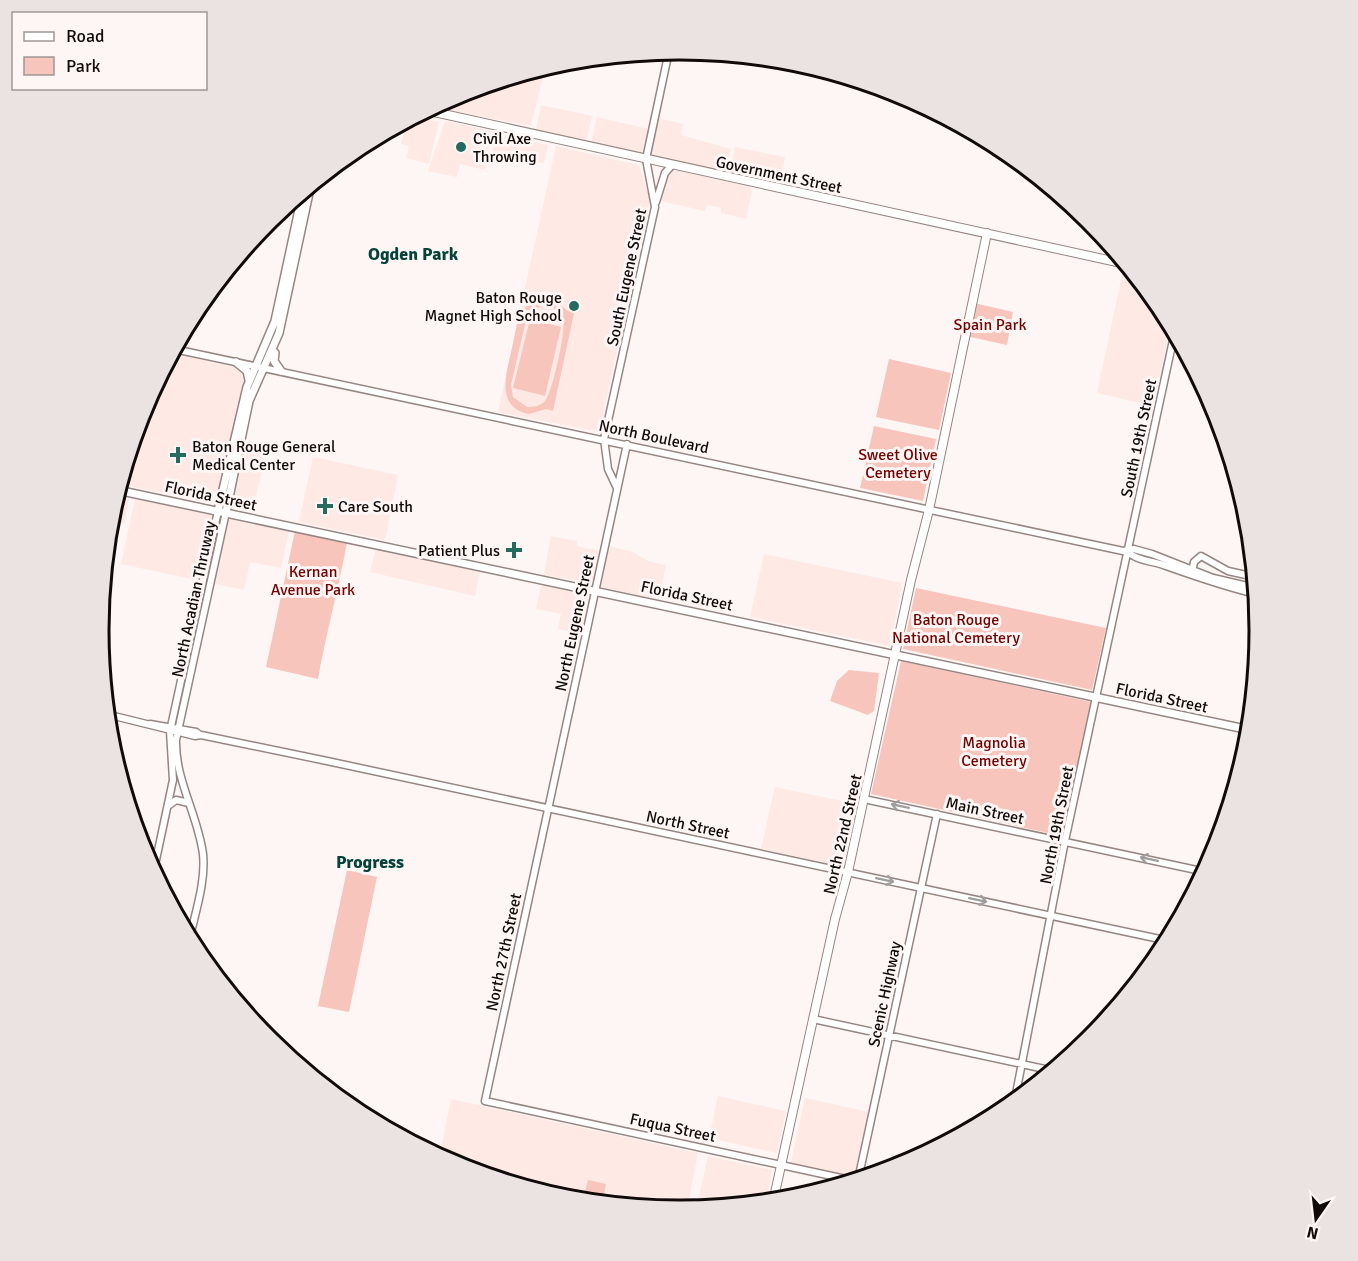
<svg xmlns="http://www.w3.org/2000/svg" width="1358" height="1261" viewBox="0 0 1358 1261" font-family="Signika,sans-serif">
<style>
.built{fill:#fee9e5}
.green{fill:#f8c5bc;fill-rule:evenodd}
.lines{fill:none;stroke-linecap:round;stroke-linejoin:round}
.tertiary-casing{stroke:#968683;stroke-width:9}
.secondary-casing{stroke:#968683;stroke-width:10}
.primary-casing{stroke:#968683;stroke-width:10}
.tertiary{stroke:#fff;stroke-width:6}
.secondary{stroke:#fff;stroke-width:7}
.primary{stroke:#fff;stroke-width:8}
.oneway{stroke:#9f9d9d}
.poi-dot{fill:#246a5f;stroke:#fdf6f4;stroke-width:2}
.labels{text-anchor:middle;stroke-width:6;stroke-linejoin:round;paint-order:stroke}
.poi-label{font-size:16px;fill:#100a09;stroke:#fdf6f4;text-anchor:start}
.street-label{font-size:16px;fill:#100a09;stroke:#fdf6f4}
.park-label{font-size:16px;fill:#740000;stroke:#fdf6f4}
.neighbourhood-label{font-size:18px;font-weight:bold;fill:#05433a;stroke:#fdf6f4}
.rim{fill:none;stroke:#100a09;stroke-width:3}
</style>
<rect width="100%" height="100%" fill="#fdf6f4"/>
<!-- built -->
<path class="built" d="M540,68L545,69L531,126L433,107L457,94Z
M541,105L592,116L587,139L583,141L536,131Z
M415,116L439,122L429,164L406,158L409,146L401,144L404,132L391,129Z
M597,117L648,129L642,152L591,144Z
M658,118L683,124L681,135L731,149L725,173L655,157L651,151Z
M445,121L492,131L485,170L460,164L457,177L428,171Z
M498,134L548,145L544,163L491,156Z
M556,146L639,165L650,199L599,432L498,412Z
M735,147L785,157L781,181L730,171Z
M673,170L749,186L752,190L746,219L721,213V208L707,205L705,211L661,201L668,172Z
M1123,271L1134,274L1162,308L1171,324L1153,406L1097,393Z
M172,353L238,368L245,376L219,500L212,503L119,484L142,408Z
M246,441L268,445L252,513L235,509L231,503Z
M313,457L398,475L385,540L299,522Z
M116,495L129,499L124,524L109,521Z
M135,499L289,531L281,568L250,562L244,590L121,564Z
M551,536L577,541V546L600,551L594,583L544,575Z
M609,546L633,552L648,561L666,565L659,599L600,587Z
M376,549L480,571L475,596L370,572Z
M764,554L902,583L890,646L750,617Z
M546,584L591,594L582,634L558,629L561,614L536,609L541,587Z
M775,787L857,804L843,866L761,849Z
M718,1096L786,1111L777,1153L709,1138Z
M805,1098L869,1112L854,1177L791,1163Z
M451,1099L698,1153L687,1211L565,1200L456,1167L439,1158Z
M708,1156L772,1170L766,1203L696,1210Z"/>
<!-- green -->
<path class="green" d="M540,298C556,297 562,310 574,313L553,411L546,409L529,414C494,407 507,372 512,348C515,336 516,322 522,312C526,305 533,301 540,298ZM544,305C552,307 559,309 563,318C567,327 552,394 545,401C540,406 534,407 527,407L513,397L511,385L526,320L529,312Z
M974,303L1013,312L1007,345L966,336Z
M530,319L561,327L545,396L513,388Z
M889,359L951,373L939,430L876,417Z
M874,426L936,439L923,501L860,488Z
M295,531L347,542C339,588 326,633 318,679L266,667Z
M916,588L1106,628L1092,690L903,649Z
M901,661L1091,702L1062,836L871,794Z
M849,670L879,673L874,711L868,715L830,701L837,681Z
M347,870L377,877L349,1012L318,1006Z
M588,1180L606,1184L602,1204L565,1200L536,1191L583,1200Z"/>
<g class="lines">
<!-- tertiary casing -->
<g class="tertiary-casing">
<path id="tertiary" d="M656,202L665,173L672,165
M174,349L1123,551L1134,549L1152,554L1213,578L1256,588
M627,444L485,1101L855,1181
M617,488L608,469L604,439L655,207L646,159L669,51
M1127,551C1136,561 1154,561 1166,566C1197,577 1225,587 1256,594
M1192,572L1194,562L1201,556L1228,571L1255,577
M106,714L195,736L201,735L327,761L1169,941
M150,724L196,732L200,735
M864,799L1206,872
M168,806L176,800L189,803
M153,874L173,780L170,731L218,511
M189,941C195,913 206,882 203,854C198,815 175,780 176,740L226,512
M813,1019L1054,1071
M1014,1104L1065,841L1175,331
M858,1180L937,814"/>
</g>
<!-- secondary casing -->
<g class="secondary-casing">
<path id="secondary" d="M272,350L275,353L274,361L281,371
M236,362L247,371L249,380
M117,490L1250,730
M218,511L247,387L275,321L303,191
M226,512L249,401L279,333L311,184"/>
</g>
<!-- primary casing -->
<g class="primary-casing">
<path id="primary" d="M425,110L1126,264
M773,1202L835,919L848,872L911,580L929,510L987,233"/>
</g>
<!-- tertiary -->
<use href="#tertiary" class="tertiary"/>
<!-- secondary -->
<use href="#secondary" class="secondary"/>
<!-- primary -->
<use href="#primary" class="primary"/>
</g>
<!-- one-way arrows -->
<defs><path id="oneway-shaft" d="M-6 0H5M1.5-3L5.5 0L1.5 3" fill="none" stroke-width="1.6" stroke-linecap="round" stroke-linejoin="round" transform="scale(1.5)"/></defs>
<g class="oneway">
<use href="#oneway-shaft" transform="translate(900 806) rotate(-168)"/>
<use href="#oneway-shaft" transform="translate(1149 859) rotate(-168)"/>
<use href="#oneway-shaft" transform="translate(885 880) rotate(12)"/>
<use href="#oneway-shaft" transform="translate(978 900) rotate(12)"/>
</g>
<!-- markers -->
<g class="poi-dot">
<circle cx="461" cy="147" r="6"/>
<circle cx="574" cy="306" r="6"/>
<path d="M175 446h6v6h6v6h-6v6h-6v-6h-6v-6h6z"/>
<path d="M322 497h6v6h6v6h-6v6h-6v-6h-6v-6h6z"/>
<path d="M511 541h6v6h6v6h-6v6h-6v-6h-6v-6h6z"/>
</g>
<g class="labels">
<!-- poi labels -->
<g class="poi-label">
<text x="473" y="144">Civil Axe<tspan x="473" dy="18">Throwing</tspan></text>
<text x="562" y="303" text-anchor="end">Baton Rouge<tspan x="562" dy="18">Magnet High School</tspan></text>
<text x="192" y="452">Baton Rouge General<tspan x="192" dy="18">Medical Center</tspan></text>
<text x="338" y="512">Care South</text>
<text x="500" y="556" text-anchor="end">Patient Plus</text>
</g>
<!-- street labels -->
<g class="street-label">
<text transform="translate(779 174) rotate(12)" y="6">Government Street</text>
<text transform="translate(626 277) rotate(-78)" y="6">South Eugene Street</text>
<text transform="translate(654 436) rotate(12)" y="6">North Boulevard</text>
<text transform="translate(1138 438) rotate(-78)" y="6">South 19th Street</text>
<text transform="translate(211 495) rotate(12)" y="6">Florida Street</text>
<text transform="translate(687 595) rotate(12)" y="6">Florida Street</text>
<text transform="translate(193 599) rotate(-78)" y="6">North Acadian Thruway</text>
<text transform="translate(574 623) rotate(-78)" y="6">North Eugene Street</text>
<text transform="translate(1162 697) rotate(12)" y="6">Florida Street</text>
<text transform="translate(985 810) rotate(12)" y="6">Main Street</text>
<text transform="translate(688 824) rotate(12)" y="6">North Street</text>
<text transform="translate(1056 825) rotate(-79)" y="6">North 19th Street</text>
<text transform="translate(842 834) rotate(-77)" y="6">North 22nd Street</text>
<text transform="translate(503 952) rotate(-78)" y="6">North 27th Street</text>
<text transform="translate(884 994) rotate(-78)" y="6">Scenic Highway</text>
<text transform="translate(673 1127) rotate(12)" y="6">Fuqua Street</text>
</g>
<!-- park labels -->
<g class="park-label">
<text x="990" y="330">Spain Park</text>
<text x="898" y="460">Sweet Olive<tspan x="898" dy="18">Cemetery</tspan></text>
<text x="313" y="577">Kernan<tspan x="313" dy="18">Avenue Park</tspan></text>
<text x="956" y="625">Baton Rouge<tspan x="956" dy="18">National Cemetery</tspan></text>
<text x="994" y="748">Magnolia<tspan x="994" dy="18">Cemetery</tspan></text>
</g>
<!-- neighbourhood labels -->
<g class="neighbourhood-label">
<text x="413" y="260">Ogden Park</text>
<text x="370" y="868">Progress</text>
</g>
</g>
<!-- crop -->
<path d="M0 0H1358V1261H0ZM109 630a570 570 0 1 1 1140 0a570 570 0 1 1-1140 0Z" fill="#eae3e1" fill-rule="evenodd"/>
<path class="rim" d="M109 630a570 570 0 1 1 1140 0a570 570 0 1 1-1140 0Z"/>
<!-- legend -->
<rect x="12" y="12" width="195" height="78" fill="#fdf6f4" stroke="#9e9896" stroke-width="1.5"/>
<rect x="24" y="32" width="30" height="9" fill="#ffffff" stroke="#9e9896" stroke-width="1.5"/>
<text x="66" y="42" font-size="18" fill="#100a09">Road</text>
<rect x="24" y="57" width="30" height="18" fill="#f8c5bc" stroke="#9e9896" stroke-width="1.5"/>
<text x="66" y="72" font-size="18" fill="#100a09">Park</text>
<!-- north arrow -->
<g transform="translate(1316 1219) rotate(194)" stroke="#fdf6f4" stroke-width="4.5" paint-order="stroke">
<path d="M0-4.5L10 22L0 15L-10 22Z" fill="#100a09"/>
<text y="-9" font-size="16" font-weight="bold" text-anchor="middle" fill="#100a09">N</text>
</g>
</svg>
